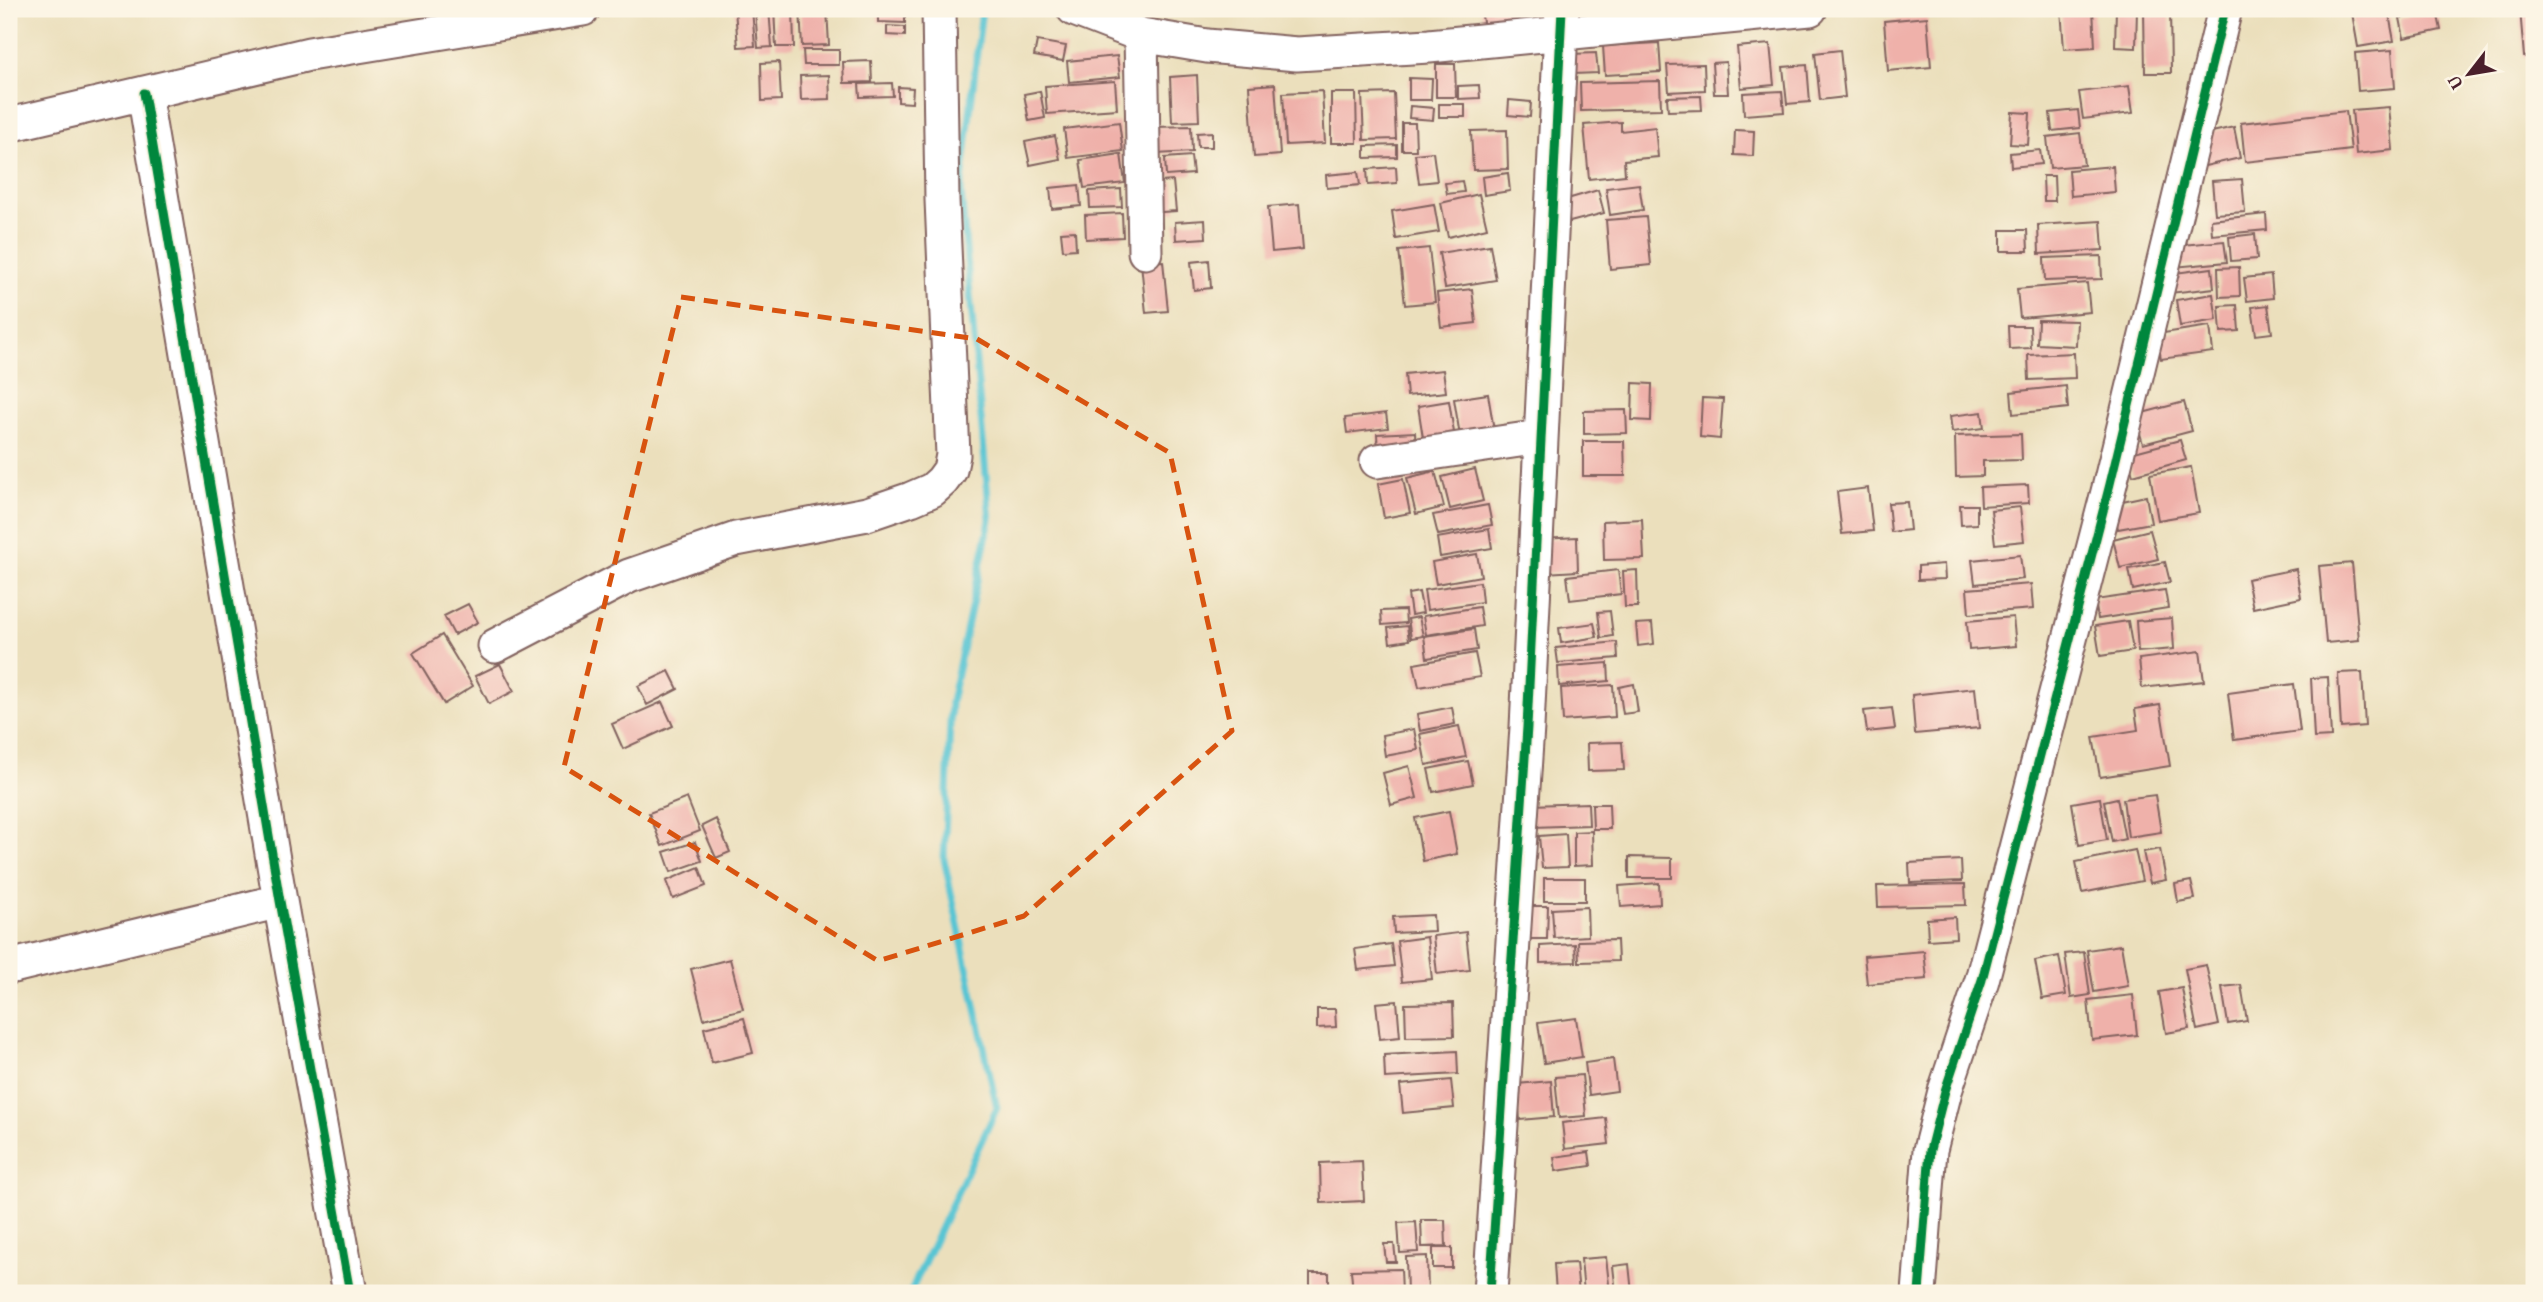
<svg xmlns="http://www.w3.org/2000/svg" width="2543" height="1302" viewBox="0 0 2543 1302" font-family="'Gentium Book Plus',serif">
<style>
.lines{fill:none;stroke-linecap:round;stroke-linejoin:round}
.stream{stroke:#59c5d3;stroke-width:7}
.building{fill:#efb1aa}
.minor-casing{stroke:#82625e;stroke-width:37}
.minor{stroke:#fff;stroke-width:33}
.cycleway-casing{stroke:#fcf5e5;stroke-width:13}
.cycleway{stroke:#00873e;stroke-width:9}
.marked{fill:none;stroke:#d8530f;stroke-width:5;stroke-dasharray:14 9;stroke-linejoin:round}
</style>
<rect width="100%" height="100%" fill="#fcf5e5"/>
<filter id="ink" filterUnits="userSpaceOnUse"><feTurbulence type="fractalNoise" baseFrequency=".0143" numOctaves="2"/><feDisplacementMap in="SourceGraphic" scale="14" xChannelSelector="R" yChannelSelector="G"/><feConvolveMatrix kernelMatrix="1 2 1 2 8 2 1 2 1" color-interpolation-filters="sRGB"/></filter>
<filter id="wash" filterUnits="userSpaceOnUse"><feTurbulence type="fractalNoise" baseFrequency=".00686" numOctaves="4" result="noise"/><feDisplacementMap in="SourceGraphic" scale="28" xChannelSelector="R" yChannelSelector="G"/><feGaussianBlur stdDeviation="1.57" result="paint"/><feColorMatrix in="noise" values="0 0 0 0 0 0 0 0 0 0 0 0 0 0 0 0 0 1.4 0 .05"/><feComposite in="paint" operator="in"/></filter>
<g filter="url(#wash)">
<rect width="100%" height="100%" fill="#ebdfbc"/>
<g class="lines">
<!-- stream -->
<path class="stream" d="M910,1293L997,1108L944,859L951,702L990,520L961,191L982,9"/>
</g>
<g id="blocks">
<!-- building -->
<path class="building" d="M735,9H752L755,46L738,47Z
M755,9H769L772,47L758,48Z
M774,9H793L794,47H776Z
M800,9H827L829,45L802,46Z
M878,9H905V23L878,22Z
M1481,9H1517L1519,23L1484,29Z
M2061,9H2093L2095,47L2064,49Z
M2116,9H2137L2136,48L2115,47Z
M2144,9H2170L2171,73H2145Z
M2377,9H2388L2394,41L2358,47L2352,13Z
M2520,9H2534V56L2524,57Z
M2437,11L2441,30L2404,38L2400,18Z
M1927,17L1931,67L1888,71L1884,21Z
M887,26L905,27V36L887,35Z
M1037,41L1066,46L1063,61L1034,56Z
M1659,43L1661,72L1605,75L1603,46Z
M1770,44L1774,85L1741,88L1737,47Z
M803,50H839V65H804Z
M1840,50L1845,97L1820,100L1815,53Z
M2392,50L2395,88L2358,91L2355,53Z
M1596,53L1598,73L1573,74L1572,54Z
M1117,56L1120,77L1069,82L1067,61Z
M871,61L872,82L844,83L843,62Z
M779,62L781,100L762,101L761,63Z
M1726,62L1728,94H1714L1712,63Z
M1436,64H1455L1456,97H1436Z
M1704,64L1705,90L1669,92L1667,65Z
M1807,65L1810,102L1787,104L1783,67Z
M829,75L830,99L801,100L800,76Z
M1197,75L1199,121L1172,122L1170,77Z
M1409,78L1432,79L1431,100H1409Z
M1115,81L1117,109L1047,114L1045,86Z
M1660,81L1661,109L1581,111L1580,83Z
M892,83L893,96L860,97L859,84Z
M1275,84L1280,155L1254,157L1249,86Z
M1479,85L1480,98L1458,99V86Z
M2129,86L2133,113L2083,119L2079,92Z
M898,87L913,88L912,103L898,102Z
M1040,91L1045,118L1029,121L1024,94Z
M1322,91L1325,143L1286,145L1283,93Z
M1782,91L1784,112L1744,115L1743,93Z
M1331,93H1356L1357,143H1331Z
M1394,93L1396,139L1364,140L1362,94Z
M1701,96L1702,110L1668,111L1667,97Z
M1509,100L1531,102L1530,117L1508,115Z
M1439,104H1465V117H1439Z
M1410,106L1434,108L1433,120L1409,118Z
M2389,107L2393,150L2356,154L2352,110Z
M2078,110L2080,128L2052,131L2050,113Z
M2346,111L2351,150L2245,162L2241,123Z
M2012,112L2030,113L2028,145L2010,144Z
M1119,122L1123,151L1068,158L1064,129Z
M1621,122V131L1655,127L1658,157L1624,160L1625,175L1589,179L1584,125Z
M1402,123H1415L1416,150H1402Z
M1191,126L1192,152L1156,154L1155,127Z
M2234,127L2240,158L2205,166L2199,135Z
M1507,130L1508,169L1473,170L1471,131Z
M1735,130L1754,131L1753,156L1734,155Z
M1212,132V147H1198L1197,133Z
M2080,133L2084,165L2050,168L2047,137Z
M1055,136L1060,159L1030,165L1025,142Z
M1397,145V157L1365,158V146Z
M2040,150L2042,164L2011,167L2010,153Z
M1433,152L1437,181L1419,183L1415,154Z
M1121,154L1125,183L1084,188L1080,160Z
M1191,156L1193,174L1166,176L1165,158Z
M2113,166L2115,192L2071,196L2069,170Z
M1396,167L1397,183L1368,185L1367,169Z
M1358,172L1360,185L1327,188L1326,175Z
M1508,173L1510,191L1484,195L1482,177Z
M2043,176H2054L2055,201H2044Z
M2242,179L2245,212L2215,214L2212,181Z
M1173,181L1176,211L1148,213L1146,183Z
M1462,181L1464,192L1447,194L1445,183Z
M1639,184L1643,210L1610,215L1606,188Z
M1079,185L1081,206L1052,209L1050,188Z
M1121,189L1122,207L1090,208L1089,191Z
M1598,190L1604,213L1570,222L1564,200Z
M1479,194L1487,228L1448,237L1441,203Z
M1299,204L1303,249L1272,252L1268,207Z
M1434,204L1439,232L1396,239L1392,211Z
M1122,213L1123,237L1086,239L1085,215Z
M2266,214L2267,230L2212,235L2211,220Z
M1646,217L1651,265L1610,269L1606,220Z
M1205,220L1206,238L1176,240L1175,222Z
M2101,221L2103,250L2039,254L2038,225Z
M2001,230H2027L2028,251H2001Z
M1075,231L1076,249L1063,250L1061,232Z
M2255,234L2257,259L2231,261L2229,237Z
M2224,241L2227,262L2174,267L2172,246Z
M1490,245L1496,280L1445,288L1439,253Z
M1429,248L1435,302L1405,305L1399,251Z
M2101,256L2102,279L2045,281L2044,258Z
M1209,260L1211,288L1194,290L1191,262Z
M1163,261L1168,311L1146,313L1141,263Z
M2239,267L2240,296L2219,297L2218,268Z
M2212,268L2214,288L2170,293L2168,274Z
M2271,275L2273,298L2247,301L2244,278Z
M2087,283L2090,312L2020,318L2017,289Z
M1472,289L1476,323L1441,327L1437,293Z
M2213,294L2217,320L2180,326L2176,300Z
M2237,305L2239,331L2221,332L2219,306Z
M2268,305L2272,333L2256,335L2252,307Z
M2038,320L2077,321L2076,346L2037,344Z
M2008,326H2030L2031,348L2009,349Z
M2210,326L2213,352L2161,359L2157,334Z
M2074,353L2075,378L2029,380L2028,355Z
M1443,370L1446,392L1407,396L1405,374Z
M1633,383L1652,384L1651,421L1632,420Z
M2066,386L2068,408L2013,414L2011,392Z
M1488,394L1494,430L1460,436L1454,399Z
M1702,398L1723,399L1720,439L1700,437Z
M1449,401L1455,439L1424,444L1418,406Z
M2184,402L2192,431L2143,444L2135,415Z
M1626,410L1627,433L1584,434V411Z
M1982,412L1984,428L1952,432L1950,416Z
M1386,413L1388,428L1347,433L1345,418Z
M1415,432L1416,449L1378,451L1377,434Z
M2021,434L2022,460L1983,461V476L1956,477L1955,436Z
M2180,440L2186,460L2133,475L2127,454Z
M1583,441H1624L1625,476H1583Z
M2191,467L2199,513L2158,520L2150,474Z
M1475,469L1483,501L1450,509L1442,477Z
M1435,471L1444,507L1416,514L1407,478Z
M1403,479L1410,513L1384,518L1378,484Z
M2028,485L2029,503L1981,506L1980,487Z
M1868,488L1873,531L1842,534L1837,492Z
M2146,496L2151,523L2118,529L2113,503Z
M1907,502L1910,530L1891,532L1888,503Z
M1488,505L1492,525L1438,535L1433,515Z
M1960,505H1977V524L1961,525Z
M2020,507L2024,541L1995,544L1991,510Z
M1642,519L1644,559L1604,560L1603,521Z
M1489,529L1492,548L1440,557L1437,538Z
M2150,530L2158,559L2120,568L2113,539Z
M1577,537L1578,571L1545,573L1543,539Z
M1477,554L1481,576L1436,584L1432,562Z
M2020,555L2023,579L1975,584L1972,560Z
M2165,562L2170,582L2133,590L2129,569Z
M2352,563L2359,640L2326,643L2319,566Z
M1944,564L1945,579L1918,580V566Z
M2296,569L2301,598L2253,608L2247,579Z
M1618,570L1621,594L1570,600L1567,576Z
M1637,570L1638,607H1625L1623,571Z
M1480,582L1482,602L1427,610L1424,590Z
M2031,584L2033,609L1969,614L1967,589Z
M2165,590L2168,608L2098,619L2095,600Z
M1419,592L1423,613L1411,615L1408,594Z
M468,604L478,622L454,635L444,616Z
M1479,607L1482,626L1426,635L1423,616Z
M1405,610L1406,623L1382,625L1381,611Z
M1610,611L1613,636L1601,638L1598,612Z
M1419,617L1423,636L1411,638L1408,619Z
M2013,617L2016,646L1969,650L1967,621Z
M2172,618L2174,649L2138,652L2136,621Z
M2128,621L2133,651L2100,656L2095,626Z
M1594,623L1597,637L1561,643L1559,628Z
M1652,623L1654,644L1638,646L1636,624Z
M1407,626L1409,640L1390,643L1388,628Z
M1474,629L1477,650L1427,658L1424,636Z
M442,635L473,686L444,704L413,653Z
M1617,642L1618,658L1558,663L1556,648Z
M2200,651L2204,681L2142,688L2139,659Z
M1475,653L1480,677L1419,687L1414,664Z
M1608,663L1609,681L1559,686L1558,667Z
M500,664L514,691L489,704L475,676Z
M669,671L678,689L647,705L638,686Z
M2362,672L2365,726L2341,728L2338,673Z
M2328,677L2331,737L2314,738L2311,678Z
M1634,684L1638,712L1623,714L1619,687Z
M2294,684L2300,731L2234,740L2228,693Z
M1613,685L1615,717L1563,721L1561,688Z
M1975,688L1979,728L1915,734L1912,695Z
M662,702L673,726L623,749L612,724Z
M2160,705L2170,766L2100,777L2093,737L2138,730L2135,709Z
M1452,707L1455,724L1420,731L1417,714Z
M1892,708L1895,729L1867,732L1864,711Z
M1459,726L1466,757L1426,765L1420,734Z
M1414,729L1418,750L1385,756L1382,735Z
M1622,742L1624,770L1588,771L1587,743Z
M1468,761L1473,784L1433,792L1428,769Z
M1409,766L1417,798L1391,805L1383,773Z
M2155,795L2161,832L2128,837L2123,799Z
M687,798L700,831L662,846L649,813Z
M2100,798L2107,840L2079,845L2072,803Z
M2117,798L2125,839L2112,842L2104,801Z
M1588,803L1589,825L1533,827L1532,805Z
M1592,804H1609L1610,829H1593Z
M1449,811L1457,854L1423,861L1415,818Z
M716,819L730,852L716,858L702,826Z
M1592,831L1593,865L1574,866V832Z
M1566,834L1568,867L1542,868L1539,836Z
M695,842L702,861L671,872L664,852Z
M2160,849L2166,880L2150,883L2143,852Z
M2135,850L2142,881L2082,893L2076,862Z
M1629,857L1672,858V878H1629Z
M1961,860L1962,881L1910,883L1909,863Z
M699,867L706,886L673,899L666,881Z
M1544,878H1585V901H1544Z
M2191,881L2195,899L2178,902L2175,884Z
M1659,883L1660,904L1621,907L1619,886Z
M1965,884L1966,905L1878,907L1877,886Z
M1525,906H1548L1547,939H1526Z
M1587,907L1588,936L1554,938L1552,909Z
M1433,915L1434,931L1394,933L1393,917Z
M1955,917L1956,938L1928,940L1927,919Z
M1466,932L1470,970L1437,974L1433,936Z
M1427,937L1432,979L1402,982L1397,941Z
M1617,940L1618,961L1579,962L1578,941Z
M1391,944L1394,966L1358,970L1355,949Z
M1575,944L1576,962L1540,963V946Z
M2121,945L2128,986L2094,992L2087,950Z
M1924,951L1927,979L1867,984L1864,956Z
M2084,952L2090,995L2071,998L2065,954Z
M2059,956L2066,995L2042,999L2035,961Z
M730,959L743,1009L704,1019L691,969Z
M2206,965L2219,1025L2197,1030L2185,969Z
M2241,985L2247,1021L2228,1024L2222,987Z
M2182,988L2189,1029L2166,1033L2159,992Z
M2133,995L2137,1035L2092,1040L2088,1000Z
M1397,1001L1400,1037L1380,1039L1376,1003Z
M1453,1003L1454,1036L1406,1037L1405,1004Z
M1317,1009H1335L1336,1027L1317,1028Z
M744,1018L753,1053L712,1063L704,1028Z
M1576,1018L1582,1057L1544,1063L1538,1023Z
M1457,1051L1458,1074L1385,1078L1384,1055Z
M1613,1059L1617,1091L1589,1095L1585,1063Z
M1582,1075L1586,1116L1559,1118L1555,1077Z
M1451,1080L1454,1108L1403,1113L1400,1085Z
M1551,1081L1554,1117L1520,1120L1517,1084Z
M1606,1118L1609,1144L1565,1149L1562,1123Z
M1589,1152L1591,1166L1556,1171L1554,1157Z
M1362,1161L1364,1201L1321,1203L1320,1163Z
M1421,1220H1445L1446,1246L1422,1247Z
M1416,1222L1418,1252L1400,1253L1398,1223Z
M1384,1244H1394L1396,1262H1386Z
M1433,1248H1452V1268H1433Z
M1427,1256L1428,1293H1407L1406,1257Z
M1606,1257L1610,1293H1584L1581,1259Z
M1576,1263L1579,1293H1556L1554,1264Z
M1629,1264L1632,1293H1616L1613,1266Z
M1401,1269L1402,1292L1353,1293L1351,1270Z
M1310,1273H1329V1293H1310Z"/>
</g>
</g>
<g filter="url(#ink)">
<use href="#blocks" fill-opacity="0" stroke="#82625e" stroke-width="2"/>
<g class="lines">
<!-- minor casing -->
<g class="minor-casing">
<path id="minor" d="M1074,9L1141,35L1207,46L1297,54L1429,46L1810,9
M1141,35L1145,252
M144,93L280,901L350,1293
M9,125L309,54L583,9
M1377,461L1540,437
M495,646L629,576L736,539L867,514L911,499L932,490L942,481L950,470L953,455L942,200L939,9
M9,967L280,901
M1490,1293L1527,727L1562,9
M1919,1293L1930,1150L1945,1091L1982,980L2110,484L2225,9"/>
</g>
<!-- minor -->
<use href="#minor" class="minor"/>
<!-- cycleway casing -->
<g class="cycleway-casing">
<path id="cycleway" d="M144,93L280,901L350,1293
M1490,1293L1527,727L1562,9
M1919,1293L1930,1150L1945,1091L1982,980L2110,484L2225,9"/>
</g>
<!-- cycleway -->
<use href="#cycleway" class="cycleway"/>
</g>
</g>
<!-- marked area -->
<path class="marked" d="M681,297L977,339L1170,453L1232,731L1024,916L878,961L564,767Z"/>
<!-- margin -->
<rect width="2543" height="1302" fill="none" stroke="#fcf5e5" stroke-width="35"/>
<!-- north arrow -->
<g transform="translate(2469 74) rotate(239)" stroke="#fcf5e5" stroke-width="5" paint-order="stroke">
<path d="M0-5L12 26L0 18L-12 26Z" fill="#4a1f2b"/>
<text y="-10" font-size="19" font-weight="bold" text-anchor="middle" fill="#4a1f2b">U</text>
</g>
</svg>
